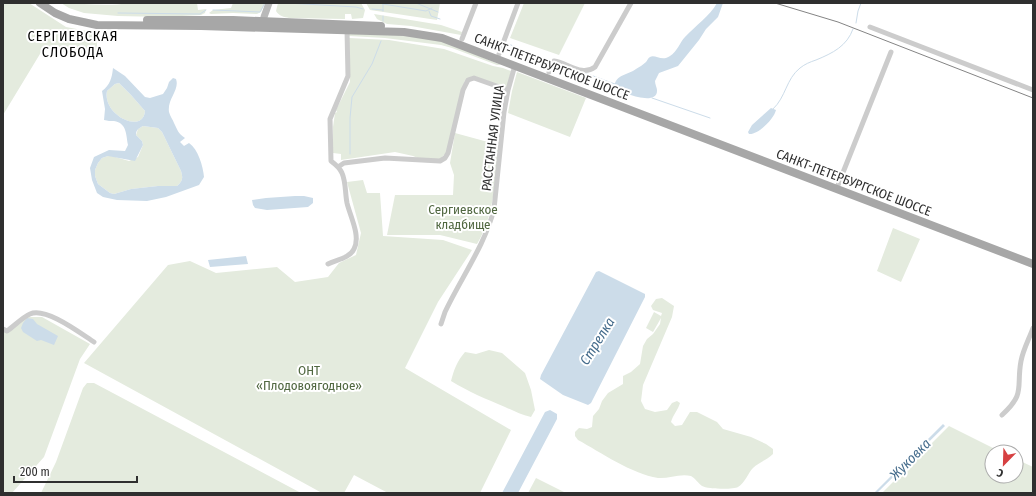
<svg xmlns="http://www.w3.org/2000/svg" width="1036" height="496" viewBox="0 0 1036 496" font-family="'Fira Sans Condensed',sans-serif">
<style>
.green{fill:#e4ebde}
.water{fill:#ccdce9;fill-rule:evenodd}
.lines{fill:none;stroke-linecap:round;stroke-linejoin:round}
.stream{stroke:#ccdce9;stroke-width:1}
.minor{stroke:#ccc;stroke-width:5}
.secondary{stroke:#b9b9b9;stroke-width:7}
.primary{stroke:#a7a7a7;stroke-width:8}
.tram{stroke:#848484;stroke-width:1}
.labels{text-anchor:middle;stroke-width:4;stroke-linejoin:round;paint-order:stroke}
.street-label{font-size:13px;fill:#2f2f2f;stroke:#fff}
.park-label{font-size:13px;fill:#506740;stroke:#fff}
.neighbourhood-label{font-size:14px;letter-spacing:1px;fill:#000;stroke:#fff}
.water-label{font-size:14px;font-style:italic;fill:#446b8b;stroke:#fff}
</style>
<rect width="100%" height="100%" fill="#fff"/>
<!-- green -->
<path class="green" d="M3,3H29L66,27L98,33L96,57L43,49L3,115Z
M61,3C84,3 106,7 129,3H197L198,10L206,9L205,13L201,15L163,17L118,16L84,13L69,8Z
M233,3H265L261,12L257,14L233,13L211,14L209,13L213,10L231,8Z
M278,3H361L365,10L363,18L352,19L351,14H345V19L289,18C284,17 279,16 276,11Z
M366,3H440L437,20L370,10Z
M524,3H585L559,55L510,38Z
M374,14L441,25L462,32L461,35L411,26L387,24L377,19Z
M349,32L372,33L436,38L501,65H497L452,48L441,45L385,38L349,36Z
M349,38L389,40L444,49L493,66L503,68L511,71L507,88L474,77L465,80L446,153L440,159H420L413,156L395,152L341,160V154L333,153V127L335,113L337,112L336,110L350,82Z
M517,72L586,98L570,137L508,113L512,91Z
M119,83L131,95L145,111C143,135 102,115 107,91L115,84Z
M143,126L158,128L162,132L181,171C183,178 183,181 177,186H158L131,189L114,194L110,193L98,184L95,176V170L98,163L102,158L108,156H112L129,161L138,157L143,145L142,141L136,135L138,129Z
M455,133L499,145C495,177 495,215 477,244L440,235H387L395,195H453L454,175L450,163Z
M363,180L367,193H380L383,236L443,240L472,250L438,302L405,368L511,430L480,493H388L354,475L344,493H322L84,363L168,265L190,261L216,273L277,267L295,282L328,277L339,263L356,255L361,233L347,182Z
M893,228L920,239L901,282L877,271Z
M662,298L674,306L672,317L643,385L641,401L645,409L655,412L667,410L672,403L677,401L680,403C678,410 673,415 671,422L675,426L682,425L690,412H697L717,422L723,429L751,437L766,444L773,449V454C767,460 759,462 753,468C748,473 745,483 738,487C733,490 707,489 702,486C698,483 695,478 691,476C680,473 668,479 658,478C632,474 600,452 578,440L575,436V432L579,428L587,429L592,427L593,416L599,409L602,401L608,393L623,384V376L631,372L640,364L643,346L647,339L653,334L660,324L661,318L653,332L646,328L654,312L661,316L662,313L653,310L651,306L656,299Z
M25,317H42L90,344L80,359L44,457L12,493H3V329L13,327Z
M489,350L502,353L525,373L531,390L535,410L531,417C521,415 514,411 505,407C486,399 469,392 451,381C454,370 457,361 465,352L476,354Z
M87,383H94L301,493H41L56,462L83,388Z
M949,426L1001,452H992V476H1016V459L1033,467V493H882Z
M536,478L566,493H528Z"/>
<!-- water -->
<path class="water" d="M717,3H723L718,17L706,29L699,40L678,66L659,73L655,81C655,84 657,88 657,90C658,107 622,93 615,88C613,75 628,75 636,69C639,67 643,65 646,62C647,61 648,58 650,57C655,54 662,62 670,56C677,52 680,42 685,37C695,26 710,16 717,3Z
M113,68L125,76L145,97L150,98L163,94L167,88L169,82L173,78L176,79C180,90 167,99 169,112C170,116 173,120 174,123C178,131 178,133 185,138L180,142L184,146L189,143C198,149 203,166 204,177L199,185L166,197L147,201L117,200L103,197L97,193L92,180L90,168L94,157L109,150L125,151L128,145C126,135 127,123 114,121C110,121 108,121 104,120L105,109L102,91C110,85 112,78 113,68ZM119,83L131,95L145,111C143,135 102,115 107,91L115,84ZM143,126L158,128L162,132L181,171C183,178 183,181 177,186H158L131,189L114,194L110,193L98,184L95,176V170L98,163L102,158L108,156L135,161L143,145L142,141L136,135C136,130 138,129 143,126Z
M771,108L776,110C774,119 758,135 749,134L748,132L752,125Z
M295,196H304L313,198V203L308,207L267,210L255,208L253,205L252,200L266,198Z
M246,256L248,264L210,267L208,260Z
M599,271L645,294V297L591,403L588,405L563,395L540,379L541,375L596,272Z
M27,318L33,319L37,324L58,336L54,345L41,340L37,341L23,332L21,328L23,323Z
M550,410L557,414V419L518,493H502L545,412Z
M943,424L945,426L877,493H874Z"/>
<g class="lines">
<!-- stream -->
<path class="stream" d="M287,3L356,7L363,9
M381,3L383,4V11
M416,3L438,12
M383,4L426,11L432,8
M372,9L383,10
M213,10L260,12L265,3
M429,11L431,16L440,19
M118,13L200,14L206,10
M383,16V21
M856,23L858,11L861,3
M506,43L551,61
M585,73L615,84
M652,98L710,118
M773,109C786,97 786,79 800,68C805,64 810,62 816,60C833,53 847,46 853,29
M350,154V118L352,97L372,64L381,41"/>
<!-- minor -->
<path class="minor" d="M870,27L1033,90
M462,39L476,3
M499,54L518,3
M549,72L554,61C568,63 582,77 595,67L631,3
M338,167L344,163L385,158L440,161L445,158L448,153L463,90L468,80L474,78L508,90
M838,185L891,52
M328,264C336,260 350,258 354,249C361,236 350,216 347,203C345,193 346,182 342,173C340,168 335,164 331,161L330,119L348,76L347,30
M441,324L445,312C461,278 485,245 494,209L504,112L508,90L515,65
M3,329L7,331C14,326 23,317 30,314C46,307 80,333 94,342
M1002,415C1026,393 1016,388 1021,361C1023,350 1029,339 1033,328"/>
<!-- secondary -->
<path class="secondary" d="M265,26L264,17L269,3"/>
<!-- primary -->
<path class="primary" d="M40,3L55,13L69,19L97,25L201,26L404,32L442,38L1033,264
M147,20H233L381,26"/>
<!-- tram -->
<path class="tram" d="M775,3L838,22L1033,98"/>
</g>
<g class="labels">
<!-- street labels -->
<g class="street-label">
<text transform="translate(552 66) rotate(21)" y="5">САНКТ-ПЕТЕРБУРГСКОЕ ШОССЕ</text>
<text transform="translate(492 138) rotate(-83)" y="5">РАССТАННАЯ УЛИЦА</text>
<text transform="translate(854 182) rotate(21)" y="5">САНКТ-ПЕТЕРБУРГСКОЕ ШОССЕ</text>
</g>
<!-- park labels -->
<g class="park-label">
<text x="463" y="214">Сергиевское<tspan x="463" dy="15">кладбище</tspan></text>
<text x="309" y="375">ОНТ<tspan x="309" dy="15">«Плодовоягодное»</tspan></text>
</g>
<!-- neighbourhood labels -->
<g class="neighbourhood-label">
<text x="73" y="41">СЕРГИЕВСКАЯ<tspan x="73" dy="16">СЛОБОДА</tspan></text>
</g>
<!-- water labels -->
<g class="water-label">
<text transform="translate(597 341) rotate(-58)" y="5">Стрелка</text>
<text transform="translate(910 459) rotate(-45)" y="5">Жуковка</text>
</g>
</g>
<!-- border -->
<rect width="1036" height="496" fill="none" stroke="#2f2f2f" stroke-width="8"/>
<!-- north arrow -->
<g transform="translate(1004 464) rotate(203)"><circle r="19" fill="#ffffff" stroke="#acacac"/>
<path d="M0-3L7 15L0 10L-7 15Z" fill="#d64142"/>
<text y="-6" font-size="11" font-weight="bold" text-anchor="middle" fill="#2f2f2f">С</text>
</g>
<!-- scale -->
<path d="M14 476v6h123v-6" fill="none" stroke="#2f2f2f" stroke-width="2"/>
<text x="20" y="476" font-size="12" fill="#2f2f2f" stroke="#ffffff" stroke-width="3" paint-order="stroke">200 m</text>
</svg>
